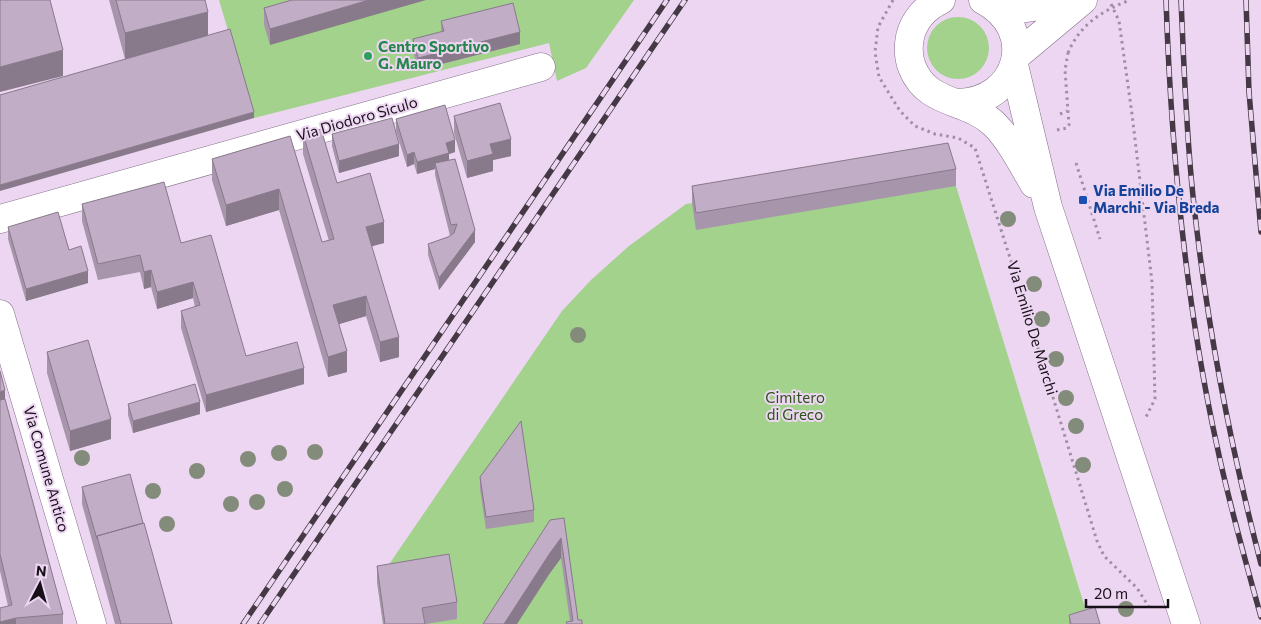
<svg xmlns="http://www.w3.org/2000/svg" width="1261" height="624" viewBox="0 0 1261 624" font-family="Commissioner,sans-serif">
<style>
.green{fill:#a2d28c}
.lines{fill:none;stroke-linecap:round;stroke-linejoin:round}
.minor-casing{stroke:#847189;stroke-width:29}
.path{stroke:#a08fa3;stroke-width:3;stroke-dasharray:2.5 4;stroke-linecap:butt}
.minor{stroke:#fff;stroke-width:28}
.rail-casing{stroke:#443945;stroke-width:5.5}
.rail{stroke:#ecd6f1;stroke-width:4;stroke-dasharray:11;stroke-linecap:butt}
.path-bridge{stroke:#a08fa3;stroke-width:3;stroke-dasharray:2.5 4;stroke-linecap:butt}
.tree{fill:#838c7b}
.wall{fill:#a795ab}
.shaded-wall{fill:#88798b}
.building{fill:#c2adc7;stroke:#88798b}
.leisure-dot{fill:#2e9e5b;stroke:#ecd6f1;stroke-width:2}
.transit-dot{fill:#1a4fb4;stroke:#ecd6f1;stroke-width:2}
.labels{text-anchor:middle;stroke-width:4;stroke-linejoin:round;paint-order:stroke}
.leisure-label{font-size:15px;font-weight:bold;fill:#27864d;stroke:#ecd6f1;text-anchor:start}
.street-label{font-size:15px;fill:#181019;stroke:#ecd6f1}
.transit-label{font-size:15px;font-weight:bold;fill:#164399;stroke:#ecd6f1;text-anchor:start}
.park-label{font-size:15px;fill:#2d501a;stroke:#ecd6f1}
</style>
<rect width="100%" height="100%" fill="#ecd6f1"/>
<!-- green -->
<path class="green" d="M219,0H634L586,68L557,81L549,43L254,118Z
M927 48a31 31 0 1 1 62 0a31 31 0 1 1-62 0Z
M948,160L1090,624H383L377,582L562,311L591,280L629,246L686,204Z"/>
<g class="lines">
<!-- minor casing -->
<g class="minor-casing">
<path id="minor" d="M941,0C926,7 914,20 910,37C908,47 908,57 912,67C927,106 967,98 994,124C1011,141 1022,164 1034,184
M1001,12L1078,0
M1016,56L1083,0
M1014,65L1048,207L1186,624
M957,103C1020,102 1039,29 983,0
M0,219L541,67
M0,314L92,624"/>
</g>
<!-- path -->
<path class="path" d="M893,0L878,27L875,52L879,77L900,111L915,126L935,134L958,138L975,148L1018,283L1097,541L1104,556L1137,588L1149,607
M1111,4L1119,21L1132,114L1152,282L1155,399L1146,417
M1060,114L1067,111
M1057,130L1067,128L1069,125L1065,70L1068,53
M1076,163L1100,239"/>
<!-- minor -->
<use href="#minor" class="minor"/>
<!-- rail casing -->
<g class="rail-casing">
<path id="rail" d="M1166,0C1171,149 1185,300 1217,446C1229,503 1245,560 1261,617
M1181,0C1184,66 1186,131 1193,196C1206,321 1230,444 1261,564
M1246,0L1249,92L1261,232
M243,624L667,0
M260,624L685,0"/>
</g>
<!-- rail -->
<use href="#rail" class="rail"/>
<!-- path-bridge -->
<path class="path-bridge" d="M1068,53C1080,24 1102,11 1130,0"/>
</g>
<!-- trees -->
<g class="tree">
<circle cx="1008" cy="219" r="8"/>
<circle cx="1034" cy="284" r="8"/>
<circle cx="1042" cy="319" r="8"/>
<circle cx="578" cy="335" r="8"/>
<circle cx="1056" cy="359" r="8"/>
<circle cx="1066" cy="398" r="8"/>
<circle cx="1076" cy="426" r="8"/>
<circle cx="315" cy="452" r="8"/>
<circle cx="279" cy="453" r="8"/>
<circle cx="82" cy="458" r="8"/>
<circle cx="248" cy="459" r="8"/>
<circle cx="1083" cy="465" r="8"/>
<circle cx="197" cy="471" r="8"/>
<circle cx="285" cy="489" r="8"/>
<circle cx="153" cy="491" r="8"/>
<circle cx="257" cy="502" r="8"/>
<circle cx="231" cy="504" r="8"/>
<circle cx="167" cy="524" r="8"/>
<circle cx="1126" cy="609" r="8"/>
</g>
<!-- wall -->
<path class="wall" d="M109,0H205L208,35L254,118L125,59Z
M292,0L270,45L264,25V8Z
M441,21L520,44L418,70L413,51V39L441,32Z
M454,116L511,156L493,160V171L467,178L454,133Z
M396,119L455,152L449,154V160L475,242L439,290L428,255V244L448,237L450,236L435,175V169L417,174L414,164L407,167L396,131Z
M303,134L337,183L384,243L371,246L399,357L380,362L366,316L339,324L347,372L328,377L279,210L226,226L212,180V159L290,136L322,242L329,241L303,154Z
M332,134L399,156L339,173L332,146Z
M956,169V186L696,230L692,203V186Z
M82,204L181,243L246,356L304,384L206,412L181,328V311L195,307L193,298L157,309L151,287L144,289L140,272L98,280L82,221Z
M8,227L69,250L88,283L26,301L8,239Z
M47,352L111,439L70,451L47,373Z
M0,371L5,399L63,614V624H0L8,606L0,571Z
M128,404L200,414L133,433L128,415Z
M480,477L534,510V522L486,529L480,489Z
M82,487L143,523L172,624H115L82,504Z
M564,518L578,620L570,622L561,558L550,573Z
M377,566L457,602V619L426,624H383L377,582Z
M1069,615L1100,624H1069Z"/>
<!-- shaded-wall -->
<path class="shaded-wall" d="M369,0H426L270,45V29Z
M208,12V37L125,59V33Z
M520,32V44L418,70V58Z
M63,50V76L0,92V67Z
M254,112V118L0,191V185Z
M511,139V156L493,160V171L467,178V161L490,144Z
M455,140V152L449,154V165L435,163V169L417,174V162L446,143Z
M399,144V156L339,173V161Z
M414,152V164L407,167V155Z
M279,189V210L226,226V205Z
M384,222V243L366,248V227Z
M475,230V242L439,290V278Z
M151,270V287L144,289V272Z
M88,271V283L26,301V289Z
M193,282V298L157,309V292Z
M366,296V316L333,326V305Z
M399,337V357L380,362V342Z
M347,351V372L328,377V357Z
M304,368V384L206,412V395Z
M5,390V416L0,417V392Z
M200,402V414L133,433V421Z
M111,419V439L70,451V431Z
M561,538V558L550,573L517,624H504L550,553Z
M16,618V624H0V622Z"/>
<!-- building -->
<path class="building" d="M0,0H50L63,50L0,67Z
M116,0H205L208,12L125,33Z
M292,0H369L270,29L264,8Z
M513,3L520,32L418,58L413,39L444,31L441,21Z
M230,29L254,112L0,185V95Z
M500,103L511,139L490,144L493,154L467,161L454,116Z
M445,105L455,140L446,143L449,153L417,162L414,152L407,155L396,119Z
M392,118L399,144L339,161L332,134Z
M321,129L337,183L370,173L384,222L366,227L399,337L380,342L366,296L333,305L347,351L328,357L279,189L226,205L212,159L290,136L322,242L334,239L303,134Z
M948,143L956,169L696,213L692,186Z
M455,159L475,230L439,278L428,244L448,237L454,233L457,224L451,225L435,163Z
M164,182L181,243L211,235L246,356L297,342L304,368L206,395L181,311L200,305L193,282L157,292L151,270L144,272L140,255L98,264L82,204Z
M58,212L69,250L81,246L88,271L26,289L8,227Z
M88,340L111,419L70,431L47,352Z
M0,371L5,390L0,392Z
M195,384L200,402L133,421L128,404Z
M5,399L63,614L16,618L0,622V608L12,605L0,554V400Z
M521,421L534,510L486,517L480,477Z
M130,474L143,523L97,536V539L82,487Z
M564,518L578,620H582V624H567L566,622L573,621L561,538L550,553L504,624H483L550,520Z
M144,523L172,624H121L97,536Z
M449,554L457,602L422,608L425,624H385L377,566Z
M1095,607L1100,624H1071L1069,615Z"/>
<!-- markers -->
<circle class="leisure-dot" cx="368" cy="56" r="5"/>
<rect class="transit-dot" x="1078" y="195" width="10" height="10" rx="2.5"/>
<g class="labels">
<!-- leisure labels -->
<g class="leisure-label">
<text x="378" y="52">Centro Sportivo<tspan x="378" dy="17">G. Mauro</tspan></text>
</g>
<!-- street labels -->
<g class="street-label">
<text transform="translate(357 119) rotate(-16)" y="5">Via Diodoro Siculo</text>
<text transform="translate(1032 328) rotate(73)" y="5">Via Emilio De Marchi</text>
<text transform="translate(46 469) rotate(74)" y="5">Via Comune Antico</text>
</g>
<!-- transit labels -->
<g class="transit-label">
<text x="1093" y="196">Via Emilio De<tspan x="1093" dy="17">Marchi - Via Breda</tspan></text>
</g>
<!-- park labels -->
<g class="park-label">
<text x="795" y="403">Cimitero<tspan x="795" dy="17">di Greco</tspan></text>
</g>
</g>
<!-- north arrow -->
<g transform="translate(40 584) rotate(6)" stroke="#ecd6f1" stroke-width="4" paint-order="stroke">
<path d="M0-4L9 19L0 12L-9 19Z" fill="#181019"/>
<text y="-8" font-size="14" font-weight="bold" text-anchor="middle" fill="#181019">N</text>
</g>
<!-- scale -->
<path d="M1086 599v8h82v-8" fill="none" stroke="#181019" stroke-width="2.5"/>
<text x="1094" y="599" font-size="15" fill="#181019" stroke="#ecd6f1" stroke-width="4" paint-order="stroke">20 m</text>
</svg>
